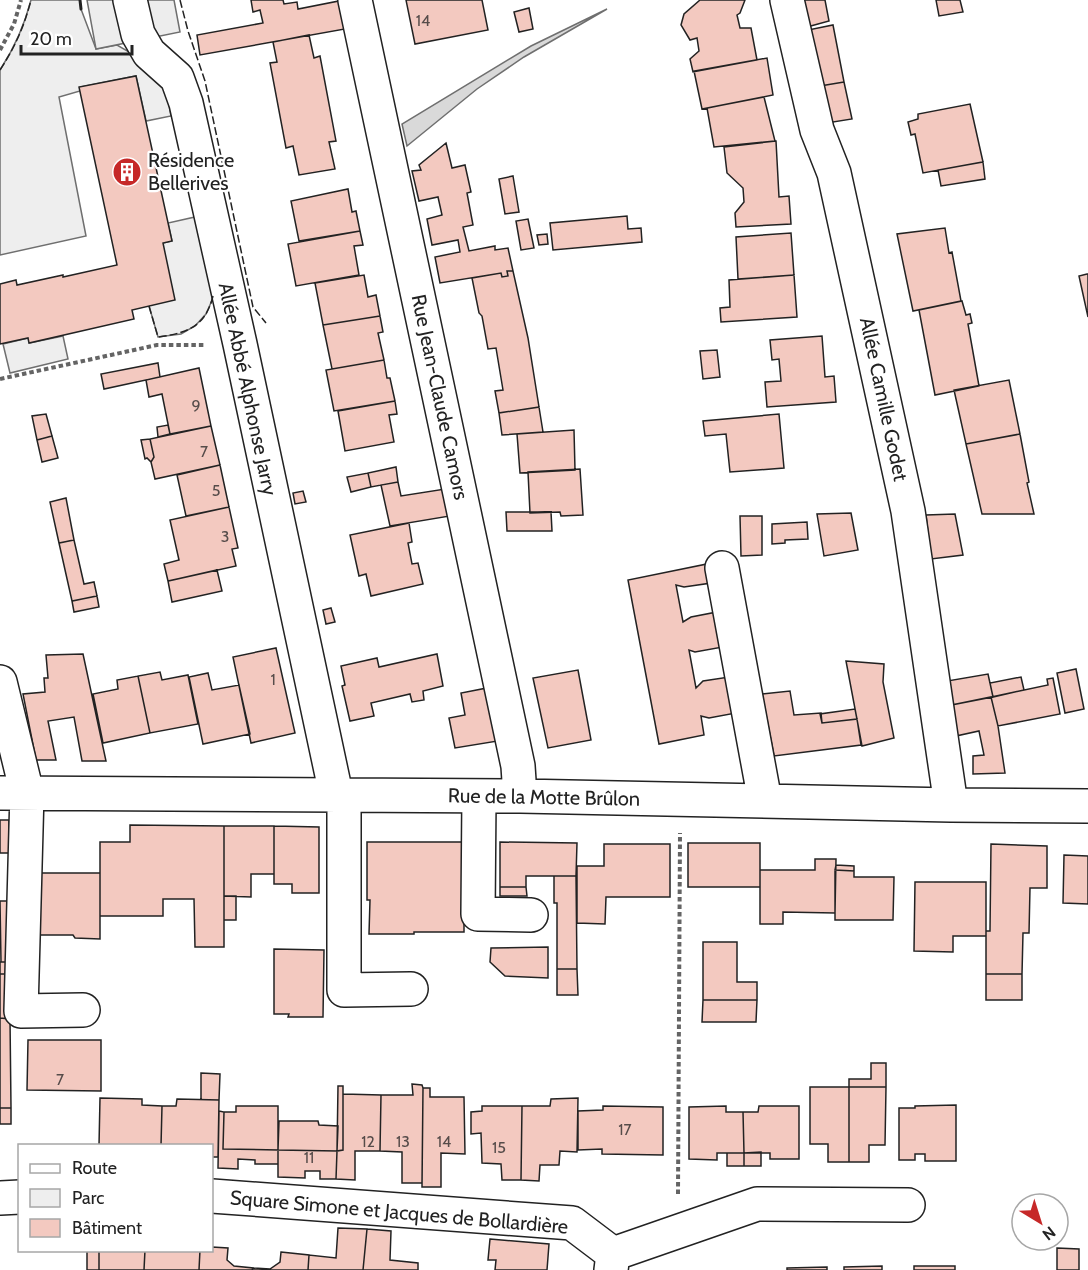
<svg xmlns="http://www.w3.org/2000/svg" width="1088" height="1270" viewBox="0 0 1088 1270" font-family="Cabin,sans-serif">
<style>
.green{fill:#eee;stroke:#6f6f6f;stroke-width:1.5}
.parking{fill:#ededed;stroke:#6f6f6f;stroke-width:1.5}
.water{fill:#d9d9d9;stroke:#6f6f6f;stroke-width:1.5}
.building{fill:#f3c9c0;stroke:#222;stroke-width:1.5}
.lines{fill:none;stroke-linecap:round;stroke-linejoin:round}
.minor-casing{stroke:#222;stroke-width:36}
.path{stroke:#646464;stroke-width:4;stroke-dasharray:4.5 3;stroke-linecap:butt}
.minor{stroke:#fff;stroke-width:33}
.fence{stroke:#222;stroke-width:1.5;stroke-dasharray:8 3;stroke-linecap:butt}
.wall{stroke:#222;stroke-width:3}
.labels{text-anchor:middle;stroke-width:4.5;stroke-linejoin:round;paint-order:stroke}
.number-label{font-size:16px;fill:#564c4a}
.poi-label{font-size:20px;fill:#222;stroke:#fff;text-anchor:start}
.street-label{font-size:20px;fill:#222;stroke:#fff}
</style>
<rect width="100%" height="100%" fill="#fff"/>
<!-- green -->
<path class="green" d="M31,0H80L81,9L96,49L117,45L131,53L166,88L171,116L146,121L136,76L80,87V91L59,97L86,236L0,255V70C15,47 24,27 31,0Z
M195,217L213,298L206,314L195,326L181,334L158,337L149,306L163,243L172,241L168,223Z
M63,336L68,359L10,373L3,344L28,338L30,343Z"/>
<!-- parking -->
<path class="parking" d="M87,0H174L180,32L96,49Z"/>
<!-- water -->
<path class="water" d="M607,9L524,57L477,89L407,146L402,124L531,46Z"/>
<!-- building -->
<path class="building" d="M251,0H283L284,4L297,2L298,9L339,1L345,29L200,55L197,35L263,23L260,10L253,12Z
M406,0H482L488,30L415,44Z
M700,0H745L740,13L737,15L740,28H751L757,60L693,72L690,59L699,51L697,38L690,40L681,25L684,14Z
M802,0H825L829,21L807,27Z
M936,0H960L963,12L939,16Z
M529,8L533,29L519,32L514,12Z
M833,25L844,82L820,86L808,30Z
M309,35L314,58L320,56L336,141L329,142L335,169L299,175L293,146L286,148L270,63L277,62L273,42Z
M767,58L773,95L702,109L694,71Z
M136,76L172,241L163,243L175,300L132,310L134,319L29,343L28,338L0,344V284L16,280L17,285L63,275V277L117,265L79,87Z
M844,82L852,119L827,123L820,86Z
M764,97L775,141L714,147L707,108Z
M970,104L983,162L923,173L915,134L911,135L908,122L918,119V114Z
M776,141L779,197L789,196L791,224L736,227L735,213L744,202L743,188L727,173L724,147Z
M446,143L452,168L465,165L471,192L467,193L473,225L463,227L469,251L495,246V250L508,248L513,271H507L508,276L502,277L501,273L440,283L435,257L460,252L458,240L432,245L427,219L442,215L438,197L419,201L412,171L421,170L419,165Z
M983,162L985,179L941,186L938,170Z
M513,176L519,212L505,214L499,179Z
M348,189L352,212L356,211L360,231L299,241L291,201Z
M627,216L628,229L641,228L642,242L553,250L550,223Z
M528,219L534,248L521,250L516,221Z
M945,228L949,253L952,252L961,301L913,311L897,234Z
M360,231L363,245L354,246L359,275L296,286L288,244Z
M791,233L794,275L738,279L736,237Z
M547,234L548,244L539,245L537,235Z
M507,271H513L528,338L539,407L499,413L495,391L503,390L496,348L488,349L482,316L479,313L472,278L501,273L502,277L508,276Z
M1087,274H1088V317L1079,276Z
M364,275L368,297L376,295L380,316L323,325L315,283Z
M794,275L797,317L721,322L720,308L730,307L729,280Z
M962,301L966,315L970,314L972,323L968,324L979,386L935,395L919,310Z
M380,316L383,332L378,333L384,360L332,369L323,325Z
M822,336L825,377L834,376L836,402L767,407L765,382L781,381L779,359L772,360L770,340Z
M717,350L720,377L703,379L700,351Z
M384,360L387,378H390L395,401L334,411L326,370Z
M158,363L160,377L104,389L101,374Z
M199,368L211,426L170,434L162,394L149,397L146,380Z
M1009,380L1020,434L966,444L954,390Z
M395,401L397,414L389,415L394,442L345,451L338,411Z
M539,407L543,432L502,435L499,413Z
M46,414L52,436L37,440L32,416Z
M779,414L784,468L730,472L726,434L705,436L703,421Z
M168,425L170,434L158,437L157,427Z
M211,426L220,465L155,479L151,462L154,457L150,439Z
M574,430L575,470L520,473L517,434Z
M1020,434L1029,482L1027,483L1034,514H982L966,444Z
M52,436L58,458L42,462L37,440Z
M150,439L154,457L151,462L147,458L145,459L141,440Z
M220,465L229,507L186,516L177,475Z
M396,467L398,482L371,487L368,473Z
M580,469L583,515L561,516L560,512L530,513L528,472Z
M368,473L371,487L351,492L347,477Z
M398,482L401,496L445,489L450,516L390,526L381,485Z
M303,491L306,502L295,504L293,493Z
M66,498L74,540L59,543L50,502Z
M229,507L238,548L232,549L236,566L168,581L164,564L179,560L170,520Z
M506,512H551L552,531H507Z
M851,513L858,550L824,556L817,514Z
M955,514L963,555L931,559L926,515Z
M740,516H762V555L741,556Z
M807,522L808,539L785,540V543L772,544V524Z
M409,523L412,542L408,543L412,564L418,563L423,584L371,596L366,574L359,576L350,535Z
M74,540L84,584L94,582L97,596L72,601L59,543Z
M707,564L711,583L684,587L676,585L683,622L691,617L717,612L723,647L695,652L689,650L696,688L703,681L729,677L736,713L709,718L701,716L704,735L659,744L628,580Z
M217,570L222,591L172,602L168,581Z
M97,596L99,607L74,612L72,601Z
M331,608L335,622L326,624L323,610Z
M276,648L295,733L251,743L233,657Z
M83,654L106,761H82L74,717L48,721L56,760H36L23,694L45,692L44,678H48L46,655Z
M437,654L443,686L423,691L424,700L412,702L410,694L371,703L374,716L350,721L342,686L345,685L341,666L377,658L379,667Z
M846,661L884,664L883,682L894,738L862,746Z
M1076,669L1084,709L1065,713L1057,673Z
M578,670L591,740L548,748L533,678Z
M160,672L162,680L188,675L198,724L150,733L138,676Z
M208,673L212,690L239,685L250,734L203,744L189,677Z
M988,674L993,697L951,705L947,681Z
M138,676L150,733L103,743L93,694L118,689L117,680Z
M1021,677L1024,690L993,697L990,683Z
M1053,678L1060,714L998,726L991,697L1048,685L1047,679Z
M487,688L498,741L455,748L449,718L465,715L461,693Z
M790,691L794,715L821,713L822,723L857,719L861,745L774,756L762,694Z
M991,697L998,726L1005,773L973,774V756L984,755L979,731L956,736L951,705Z
M855,709L857,719L822,723L820,714Z
M0,820H9V853H0Z
M130,825L224,826V947H195L194,899H163V916H100V842H130Z
M224,826H274V874H251V897L224,896Z
M274,826L319,827V893H292V884H274Z
M367,842H464V932H414V934H369L370,900H367Z
M500,842L577,843L576,876H526V887H500Z
M688,843H760V887H688Z
M604,844H670V897H606L605,924L577,923V866H604Z
M991,844L1047,846V888H1030L1029,933H1023L1022,974H986V931H990Z
M1064,855L1088,856V904L1063,903Z
M815,859H836L835,913L783,912V924H760V870H815Z
M836,865L854,866V871L835,870Z
M835,870L854,871V877H894L893,920H835Z
M34,873H100V939L75,938L73,935H33Z
M554,876H576L577,969H557V903H554Z
M915,882H986V936H953V952L914,951Z
M500,887H526L527,896H500Z
M224,896H236V920H224Z
M0,901H11L10,962H1Z
M703,942H737V982H757V1000H703Z
M548,947V978L505,976L490,962L491,948Z
M274,949L324,950L323,1017H288L289,1014H274Z
M0,962H10V974H0Z
M557,969H577L578,995H557Z
M0,974H10V1019L0,1018Z
M986,974H1022V1000H986Z
M703,1000H757L756,1022H702Z
M0,1018L10,1019L11,1108H0Z
M28,1040H101V1091L27,1090Z
M871,1063H886V1087H849V1079H871Z
M201,1073L220,1074L219,1100H201Z
M412,1084L422,1085L423,1088L422,1183H402V1152L380,1151L381,1095H413Z
M338,1086H343V1150L337,1151Z
M810,1087H849V1162H828V1144H810Z
M849,1087H886L885,1145H869V1162H849Z
M423,1088H430V1097H464L465,1154L441,1153V1187H422Z
M343,1094L381,1095L380,1151H355V1180L336,1179L337,1151L343,1150Z
M100,1098L142,1099V1105L162,1106L161,1146H99Z
M578,1098L577,1152L560,1151L559,1165H540L539,1181L521,1180L522,1106H550L551,1099Z
M177,1099L219,1100L218,1157H212V1146H161L162,1106H176Z
M956,1105V1161H925V1154H915V1160H899V1108H915V1106Z
M236,1106H278V1150L223,1149L224,1112H236Z
M482,1106H522L521,1180H502L501,1164L482,1163L481,1133L471,1134V1112L482,1111Z
M603,1106L663,1107V1155L602,1154V1149L578,1150V1111L603,1110Z
M726,1106V1112H743L744,1153H717V1160L689,1159V1107Z
M759,1106H799V1159H770V1153H744L743,1112H758Z
M0,1108H11V1124H0Z
M219,1111L224,1112L223,1149L278,1150V1164H255V1160L238,1159V1169L218,1168Z
M279,1121H318L319,1125L338,1126L337,1151L278,1150Z
M278,1150L337,1151L336,1179H320V1171H305V1178L278,1177Z
M761,1152V1166H744V1153Z
M727,1153H744V1166H727Z
M338,1228L367,1229L363,1270H308L309,1255L336,1258Z
M367,1229L391,1231L390,1260L418,1263V1270H363Z
M490,1239L549,1244L547,1270H495L496,1260H488Z
M212,1247L228,1248L227,1260L234,1266L253,1268L252,1270H199L200,1250H212Z
M1057,1248L1079,1249V1270H1057Z
M87,1250H99V1270H87Z
M99,1250H145L144,1270H99Z
M145,1250H200L199,1270H144Z
M281,1252L309,1255L308,1270H252L253,1268L270,1269L280,1262Z
M882,1266V1270H844V1267Z
M914,1266H955V1270H914Z
M827,1267V1270H787V1268Z"/>
<g class="lines">
<!-- minor casing -->
<g class="minor-casing">
<path id="minor" d="M130,0L138,34L149,53L177,78L186,103L240,344L336,794
M355,0L518,766L520,796
M787,0L817,130L834,173L908,511L951,805
M722,568L765,801
M0,682L27,793L21,1011L83,1010
M0,793L520,796L951,805L1088,806
M344,794V990L411,989
M479,796L478,914L531,915
M212,1196L572,1223L613,1254L611,1270
M0,1198L20,1197
M613,1254L757,1204L908,1205"/>
</g>
<!-- path -->
<path class="path" d="M0,50L14,24L21,0
M0,379L157,345H206
M678,1194L680,833"/>
<!-- minor -->
<use href="#minor" class="minor"/>
<!-- fence -->
<path class="fence" d="M180,0L188,31L205,81L253,307L266,323
M0,70C15,47 24,27 31,0
M149,306L158,337C186,333 205,328 213,296"/>
<!-- wall -->
<path class="wall" d="M80,0L81,9"/>
</g>
<!-- icons -->
<defs>
<g id="building-disc" transform="scale(1.5)"><circle r="9.5" fill="#c62828" stroke="#fff"/><path d="M-4-6H4V6H1V3H-1V6H-4ZM-2.5-4.3h1.7v1.8h-1.7ZM.8-4.3h1.7v1.8H.8ZM-2.5-1h1.7V.8h-1.7ZM.8-1h1.7V.8H.8Z" fill="#fff"/></g>
</defs>
<g fill-rule="evenodd">
<use href="#building-disc" x="127" y="172"/>
</g>
<g class="labels">
<!-- number labels -->
<g class="number-label">
<text x="423" y="26">14</text>
<text x="196" y="411">9</text>
<text x="204" y="457">7</text>
<text x="216" y="496">5</text>
<text x="225" y="542">3</text>
<text x="273" y="685">1</text>
<text x="60" y="1085">7</text>
<text x="625" y="1135">17</text>
<text x="368" y="1147">12</text>
<text x="403" y="1147">13</text>
<text x="444" y="1147">14</text>
<text x="499" y="1153">15</text>
<text x="309" y="1163">11</text>
</g>
<!-- poi labels -->
<g class="poi-label">
<text x="148" y="167">Résidence<tspan x="148" dy="23">Bellerives</tspan></text>
</g>
<!-- street labels -->
<g class="street-label">
<text transform="translate(248 389) rotate(78)" y="7">Allée Abbé Alphonse Jarry</text>
<text transform="translate(440 397) rotate(78)" y="7">Rue Jean-Claude Camors</text>
<text transform="translate(884 399) rotate(78)" y="7">Allée Camille Godet</text>
<text transform="translate(544 797) rotate(1)" y="7">Rue de la Motte Brûlon</text>
<text transform="translate(399 1212) rotate(5)" y="7">Square Simone et Jacques de Bollardière</text>
</g>
</g>
<!-- legend -->
<rect x="18" y="1144" width="195" height="108" fill="#ffffff" stroke="#a7a7a7" stroke-width="1.5"/>
<rect x="30" y="1164" width="30" height="9" fill="#ffffff" stroke="#a7a7a7" stroke-width="1.5"/>
<text x="72" y="1174" font-size="18" fill="#222222">Route</text>
<rect x="30" y="1189" width="30" height="18" fill="#eeeeee" stroke="#a7a7a7" stroke-width="1.5"/>
<text x="72" y="1204" font-size="18" fill="#222222">Parc</text>
<rect x="30" y="1219" width="30" height="18" fill="#f3c9c0" stroke="#a7a7a7" stroke-width="1.5"/>
<text x="72" y="1234" font-size="18" fill="#222222">Bâtiment</text>
<!-- north arrow -->
<g transform="translate(1040 1222) rotate(142)"><circle r="28" fill="#ffffff" stroke="#a7a7a7" stroke-width="1.5"/>
<path d="M0-4.5L10 22L0 15L-10 22Z" fill="#c62828"/>
<text y="-9" font-size="16" font-weight="bold" text-anchor="middle" fill="#222222">N</text>
</g>
<!-- scale -->
<path d="M21 45v9h111v-9" fill="none" stroke="#222222" stroke-width="3"/>
<text x="30" y="45" font-size="18" fill="#222222" stroke="#ffffff" stroke-width="4.5" paint-order="stroke">20 m</text>
</svg>
